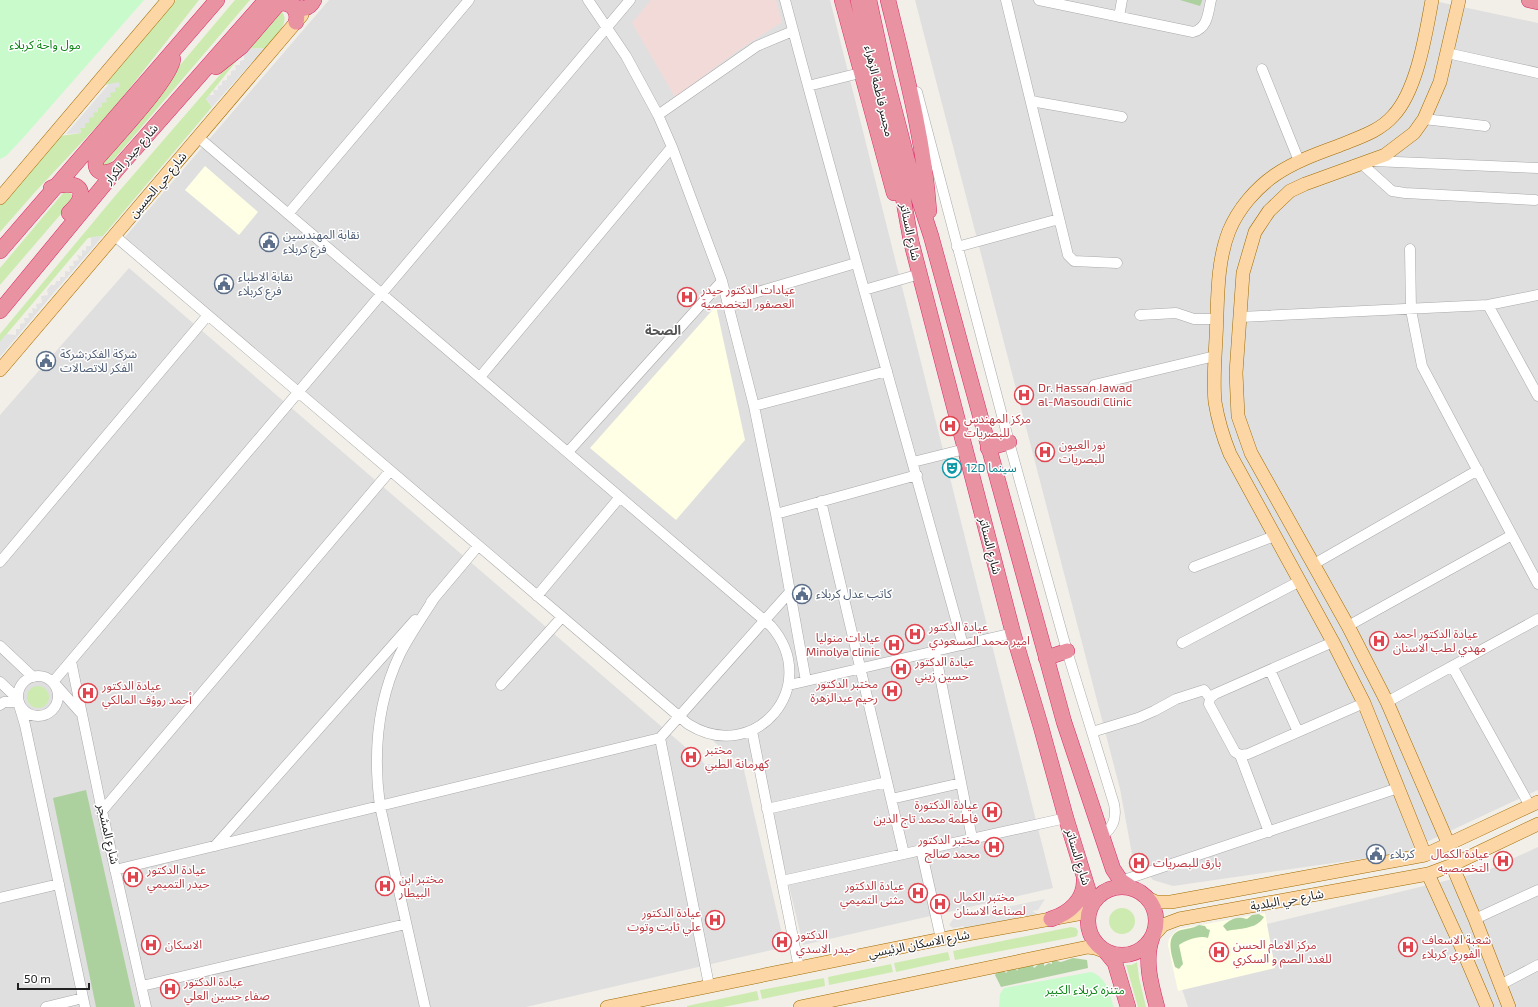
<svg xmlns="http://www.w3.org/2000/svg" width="1538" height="1007" viewBox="0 0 1538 1007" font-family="'Exo 2','Noto Sans Arabic',sans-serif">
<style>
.residential{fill:#e0dfdf}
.commercial{fill:#f2dad9}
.education{fill:#ffffe5}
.grass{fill:#cdebb0}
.forest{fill:#add19e}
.park{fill:#c8facc}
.parking{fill:#e2e2e2}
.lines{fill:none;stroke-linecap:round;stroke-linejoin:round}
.minor-casing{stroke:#a9a9a9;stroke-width:11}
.major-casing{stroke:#a06b00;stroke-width:14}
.highway-casing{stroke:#dc2a67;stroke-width:16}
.minor{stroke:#fff;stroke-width:10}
.major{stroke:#fcd6a4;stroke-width:13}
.highway{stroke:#e892a2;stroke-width:15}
.labels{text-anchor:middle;stroke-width:3;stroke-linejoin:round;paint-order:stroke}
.park-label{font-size:12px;fill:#0c8416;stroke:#fff}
.street-label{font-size:12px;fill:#222;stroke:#fff}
.service-label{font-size:12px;fill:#4e5e75;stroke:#fff;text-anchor:start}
.health-label{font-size:12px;fill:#be3a42;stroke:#fff;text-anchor:start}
.culture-label{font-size:12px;fill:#0d838f;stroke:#fff;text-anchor:start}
.neighbourhood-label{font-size:13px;font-weight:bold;fill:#555;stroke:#fff}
</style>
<rect width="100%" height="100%" fill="#f2efe9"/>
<!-- residential -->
<path class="residential" d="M329,0H830L1053,888L803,945L760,763L733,758L125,237Z
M915,0H1430L1538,23V790L1403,853L1173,886L1153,880L1132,854L1120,789Z
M129,268L705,764L743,766L785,947L526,1007H0V415Z
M1538,847V1007H1188L1177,974L1172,947L1486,871Z"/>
<!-- commercial -->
<path class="commercial" d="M651,0H776L782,22L739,50L675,97L632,23Z"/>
<!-- education -->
<path class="education" d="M205,166L258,212L239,235L185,190Z
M716,306L745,440L676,520L590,448Z
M1265,913L1275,968L1178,991L1168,945L1169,939L1174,933L1179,929Z"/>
<!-- grass -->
<path class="grass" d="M176,0H199L115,107L36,191L0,232V205L60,136L81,133L80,128L106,98L109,84L105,85Z
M235,0H250L116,157L109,164L103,166L104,155Z
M281,11C293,22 272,39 265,48L246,49L206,99L212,107L103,236L88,238L0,342V334L115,196L244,47Z
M66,192L72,194L73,200L0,285V268L63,193Z
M27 697a11 11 0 1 1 22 0a11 11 0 1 1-22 0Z
M1109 921a13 13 0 1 1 26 0a13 13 0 1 1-26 0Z
M1071,927L1076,928L1078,931L1077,936L1074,937L955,960L953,951Z
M948,952L950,960L896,972L894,963Z
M1137,962L1139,978L1146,1007H1138L1126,965H1132Z
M891,964L893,972L829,985L828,977Z
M824,978L825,986L762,999L760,990Z
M757,991L759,1000L723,1007H687V1006Z"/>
<!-- forest -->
<path class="forest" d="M1180,0H1202V1L1200,6Z
M86,790L135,1007H96L53,798Z
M1259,914L1264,917C1256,930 1239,928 1227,931L1223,926C1231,919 1236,916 1247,919L1252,915Z
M1199,925L1205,926L1207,929L1210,930L1208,938C1200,935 1186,940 1179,945L1183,964L1179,969L1175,967C1172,956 1164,935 1181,930C1189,928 1191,929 1199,925Z
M1073,958L1087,960L1088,968L1001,987L995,975L998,970H1003L1006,973L1010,968H1016L1017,971L1019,967L1032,964L1034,968L1039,964L1044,963V966L1049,963L1052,964V960L1061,962Z"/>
<!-- park -->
<path class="park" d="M0,0H144L23,138L6,156L0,159Z
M1091,972C1107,977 1109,994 1114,1007H999L1000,994L1004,988Z"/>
<!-- parking -->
<path class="parking" d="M265,48L212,107L206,99L209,95H214L213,90H218V86L222,85V81L227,80V76L231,75V71L236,70L235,65H240V61L244,60V56H241L246,49Z
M119,82L120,87L115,88V92L110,93L111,97L106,98L107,102L102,103V107L98,108V112L93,113L94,117L89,118V123H85V128H80L81,133L66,134L109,84Z
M103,236L52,295L0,357V342L6,334L16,335V329H20V324L25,323L24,318H29L28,313H33L32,308L37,309L36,304L42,303L41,296L48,295L47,290L51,285H55L56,281H60V277H65V271L70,272L69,266H74L73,261L79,260L77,255L82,256V250L86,251V246H91V237Z
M1045,899L1038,910L1032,911L1037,914L964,929V926L953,928L949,925L954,918Z"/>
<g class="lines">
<!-- minor casing -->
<g class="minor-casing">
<path id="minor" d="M588,0L626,56L658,115L672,147L722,281L754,406L776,514L806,681
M785,0C842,216 904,430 963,645
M1006,0L1068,255L1074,261L1117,263
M1039,0L1193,32C1208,28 1208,13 1211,0
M1119,17L1122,0
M1447,53L1538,73
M1262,69L1299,161
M808,86L860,73
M917,92L1009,442L1067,651L1114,804C1117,819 1113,828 1101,837
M1031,101L1122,117
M658,115L757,46L793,31
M1424,119L1485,126
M1373,161L1538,168
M1362,164L1392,191L1405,193L1535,200
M288,214L469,0
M115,236L688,724C755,766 823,686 771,626L198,137
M957,247L1059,219
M1410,249L1411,310L1422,366L1538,584
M864,290L920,274
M727,301L856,263
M1488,305L1538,396
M1140,315L1176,313L1194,319H1217
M1240,317L1488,305L1538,295
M480,377L672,147
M1094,385L1215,356
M754,406L887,371
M568,452L722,281
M913,462L965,449
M821,501L904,854
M776,514L917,475
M0,562L208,315
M1314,564L1478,470
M1194,567L1274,536
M537,596L620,497
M431,602L478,546
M1348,626L1512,535
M1333,642L1215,694L1210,698L1209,704L1235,752L1240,755L1248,754L1364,703
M1182,643L1300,581
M0,646L33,677
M935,651L972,838
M71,661L102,811L146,1007
M1452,666L1530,806
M1270,670L1298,732
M18 696a20 20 0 1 1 40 0a20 20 0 1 1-40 0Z
M0,682L17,698
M53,682L630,0
M56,685L80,712
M501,685L562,617
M789,685L1013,633
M1387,702L1538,619
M0,705L4,702H18
M19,705L25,725L85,1007
M752,731L799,968
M1092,732L1138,718L1154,711L1176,699L1204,690L1210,698
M660,738L709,985
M1240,755L1269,832
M891,799L961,783
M767,809L887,782
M102,811L390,471
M215,846L415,620
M921,849L941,939
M115,870L660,738L789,593
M782,881L1066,818
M1121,881L1398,788
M0,898L59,884
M1475,919L1538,890
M1500,985L1538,965
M142,986L406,924
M46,1007L83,998
M425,1007L380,806C373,754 377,702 400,654C410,634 423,616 435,597"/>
</g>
<!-- major casing -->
<g class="major-casing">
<path id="major" d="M0,198L168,0
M0,370L302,15
M1449,845L1387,702L1348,626L1251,453L1238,416L1236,373L1243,273L1255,232L1269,211L1290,191L1305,184L1385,155L1414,133L1424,119L1440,82L1459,0
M1425,855L1364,703L1333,642L1230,454C1223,437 1218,420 1215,402C1213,381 1215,359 1216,338C1218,303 1216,264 1229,231C1238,209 1256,188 1275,175C1294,162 1316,154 1338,146C1357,138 1379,132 1393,116C1417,91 1426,33 1432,0
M1452,865L1475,919L1509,1007
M1428,874L1460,944L1487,1007
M1147,898L1156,902H1171L1425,855L1538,802
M1152,937L1163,925L1179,919L1428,874L1452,865L1538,824
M607,1007L941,939L1083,913L1089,909
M800,1007L1088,947L1095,948L1106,952"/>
</g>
<!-- highway casing -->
<g class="highway-casing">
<path id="highway" d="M842,0L894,193
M858,0L900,181L911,241L1013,633L1041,727L1066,818L1091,899L1090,906
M869,0L885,74L912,178L931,236L1064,722L1113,869L1121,881L1130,887
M888,0C905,69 924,140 929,211
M1529,0L1538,2
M291,4C300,11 309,10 314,0
M216,67L241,47L278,4C291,0 299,11 296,22
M118,168L112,171L103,173C97,171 95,167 96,160C112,141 171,79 173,59
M51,188C60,184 85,180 80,198C79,203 73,209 69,213
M0,251L217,0
M0,311L118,168L266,0
M988,448L1009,442
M1046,658L1067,651
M1088 921a34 34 0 1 1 68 0a34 34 0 1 1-68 0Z
M1051,919C1070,913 1085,899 1084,879
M1152,938C1144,960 1151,985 1157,1007
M1106,952L1115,963L1128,1007"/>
</g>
<!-- minor -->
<use href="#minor" class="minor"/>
<!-- major -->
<use href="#major" class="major"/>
<!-- highway -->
<use href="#highway" class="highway"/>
</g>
<!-- icons -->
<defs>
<g id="civic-ring" transform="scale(1)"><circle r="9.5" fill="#fff" stroke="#5c6f8a" stroke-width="1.5"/><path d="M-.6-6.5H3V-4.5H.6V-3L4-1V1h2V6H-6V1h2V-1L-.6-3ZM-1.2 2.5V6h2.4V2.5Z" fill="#5c6f8a"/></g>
<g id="hospital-ring" transform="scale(1)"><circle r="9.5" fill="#fff" stroke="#e0444e" stroke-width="1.5"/><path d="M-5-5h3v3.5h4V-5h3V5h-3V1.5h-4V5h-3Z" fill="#e0444e"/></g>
<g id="theatre-ring" transform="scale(1)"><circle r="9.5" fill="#fff" stroke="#0f9aa8" stroke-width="1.5"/><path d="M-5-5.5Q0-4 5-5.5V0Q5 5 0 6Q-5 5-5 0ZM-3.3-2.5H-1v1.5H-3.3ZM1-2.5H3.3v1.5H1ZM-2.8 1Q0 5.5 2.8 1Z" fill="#0f9aa8"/></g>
</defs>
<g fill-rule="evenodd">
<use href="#civic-ring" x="269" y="242"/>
<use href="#civic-ring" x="224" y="284"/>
<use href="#hospital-ring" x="687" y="297"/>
<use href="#civic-ring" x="46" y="361"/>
<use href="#hospital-ring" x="1024" y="395"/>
<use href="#hospital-ring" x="950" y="426"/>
<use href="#hospital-ring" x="1045" y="452"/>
<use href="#theatre-ring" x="952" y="468"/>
<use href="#civic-ring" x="802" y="594"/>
<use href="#hospital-ring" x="915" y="634"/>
<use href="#hospital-ring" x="1379" y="641"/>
<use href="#hospital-ring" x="894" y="645"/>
<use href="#hospital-ring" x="901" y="669"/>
<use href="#hospital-ring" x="892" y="691"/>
<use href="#hospital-ring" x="88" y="693"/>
<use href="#hospital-ring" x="691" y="757"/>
<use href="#hospital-ring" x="992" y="812"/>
<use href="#hospital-ring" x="994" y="847"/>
<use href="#civic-ring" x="1376" y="854"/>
<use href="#hospital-ring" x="1503" y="861"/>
<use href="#hospital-ring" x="1139" y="863"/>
<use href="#hospital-ring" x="133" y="877"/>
<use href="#hospital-ring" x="385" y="886"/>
<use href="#hospital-ring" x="918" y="893"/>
<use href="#hospital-ring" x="940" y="904"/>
<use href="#hospital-ring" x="715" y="920"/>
<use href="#hospital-ring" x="782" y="942"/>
<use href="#hospital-ring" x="151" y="945"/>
<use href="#hospital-ring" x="1408" y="947"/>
<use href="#hospital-ring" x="1219" y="952"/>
<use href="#hospital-ring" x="170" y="989"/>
</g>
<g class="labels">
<!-- park labels -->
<g class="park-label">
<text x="45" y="49">مول واحة كربلاء</text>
<text x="1085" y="994">متنزه كربلاء الكبير</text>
</g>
<!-- street labels -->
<g class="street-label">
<text transform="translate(879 91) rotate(77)" y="4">مجسر فاطمة الزهراء</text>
<text transform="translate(131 154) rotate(-49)" y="4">شارع حيدر الكرار</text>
<text transform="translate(158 185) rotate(-50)" y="4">شارع حي الحسين</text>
<text transform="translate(910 232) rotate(78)" y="4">شارع السناتر</text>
<text transform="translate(990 546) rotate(76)" y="4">شارع السناتر</text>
<text transform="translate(108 834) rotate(77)" y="4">شارع المشجر</text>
<text transform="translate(1078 857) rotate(73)" y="4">شارع السناتر</text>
<text transform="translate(1287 900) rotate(-10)" y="4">شارع حي البلدية</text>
<text transform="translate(919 944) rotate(-11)" y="4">شارع الاسكان الرئيسي</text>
</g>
<!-- service labels -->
<g class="service-label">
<text x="283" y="239">نقابة المهندسين<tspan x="283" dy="14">فرع كربلاء</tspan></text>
<text x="238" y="281">نقابة الاطباء<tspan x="238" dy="14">فرع كربلاء</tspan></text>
<text x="60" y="358">شركة الفكر;شركة<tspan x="60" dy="14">الفكر للاتصالات</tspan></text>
<text x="816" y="598">كاتب عدل كربلاء</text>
<text x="1390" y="858">كربلاء</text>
</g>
<!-- health labels -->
<g class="health-label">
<text x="701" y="294">عيادات الدكتور حيدر<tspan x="701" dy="14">العصفور التخصصية</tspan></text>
<text x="1038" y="392">Dr. Hassan Jawad<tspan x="1038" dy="14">al-Masoudi Clinic</tspan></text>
<text x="964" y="423">مركز المهندس<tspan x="964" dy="14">للبصريات</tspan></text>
<text x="1059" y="449">نور العيون<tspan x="1059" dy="14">للبصريات</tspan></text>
<text x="929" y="631">عيادة الدكتور<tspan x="929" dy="14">امير محمد المسعودي</tspan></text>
<text x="1393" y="638">عيادة الدكتور احمد<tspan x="1393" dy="14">مهدي لطب الاسنان</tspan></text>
<text x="880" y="642" text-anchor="end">عيادات منوليا<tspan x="880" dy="14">Minolya clinic</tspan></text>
<text x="915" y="666">عيادة الدكتور<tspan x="915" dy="14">حسين زيني</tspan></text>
<text x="878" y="688" text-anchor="end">مختبر الدكتور<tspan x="878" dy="14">رحيم عبدالزهرة</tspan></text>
<text x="102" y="690">عيادة الدكتور<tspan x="102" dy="14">أحمد روؤف المالكي</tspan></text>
<text x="705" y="754">مختبر<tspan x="705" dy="14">كهرمانة الطبي</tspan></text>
<text x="978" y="809" text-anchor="end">عيادة الدكتورة<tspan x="978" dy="14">فاطمة محمد تاج الدين</tspan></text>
<text x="980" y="844" text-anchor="end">مختبر الدكتور<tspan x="980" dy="14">محمد صالح</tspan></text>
<text x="1489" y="858" text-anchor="end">عيادة الكمال<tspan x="1489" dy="14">التخصصيه</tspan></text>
<text x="1153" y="867">بارق للبصريات</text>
<text x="147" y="874">عيادة الدكتور<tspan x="147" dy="14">حيدر التميمي</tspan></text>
<text x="399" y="883">مختبر ابن<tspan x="399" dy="14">البيطار</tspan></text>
<text x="904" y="890" text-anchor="end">عيادة الدكتور<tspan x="904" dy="14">مثنى التميمي</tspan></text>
<text x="954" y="901">مختبر الكمال<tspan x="954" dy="14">لصناعة الاسنان</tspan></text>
<text x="701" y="917" text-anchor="end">عيادة الدكتور<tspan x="701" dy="14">علي ثابت وتوت</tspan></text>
<text x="796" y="939">الدكتور<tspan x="796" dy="14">حيدر الاسدي</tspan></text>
<text x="1422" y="944">شعبة الاسعاف<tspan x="1422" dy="14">الفوري كربلاء</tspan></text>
<text x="165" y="949">الاسكان</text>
<text x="1233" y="949">مركز الامام الحسن<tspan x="1233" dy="14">للغدد الصم و السكري</tspan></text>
<text x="184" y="986">عيادة الدكتور<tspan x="184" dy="14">صفاء حسين العلي</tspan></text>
</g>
<!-- culture labels -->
<g class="culture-label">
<text x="966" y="472">12D سينما</text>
</g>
<!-- neighbourhood labels -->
<g class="neighbourhood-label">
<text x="663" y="335">الصحة</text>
</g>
</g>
<!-- scale -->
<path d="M18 983v6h71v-6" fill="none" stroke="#222222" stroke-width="2"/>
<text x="24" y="983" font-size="12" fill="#222222" stroke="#ffffff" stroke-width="3" paint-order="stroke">50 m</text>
</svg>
